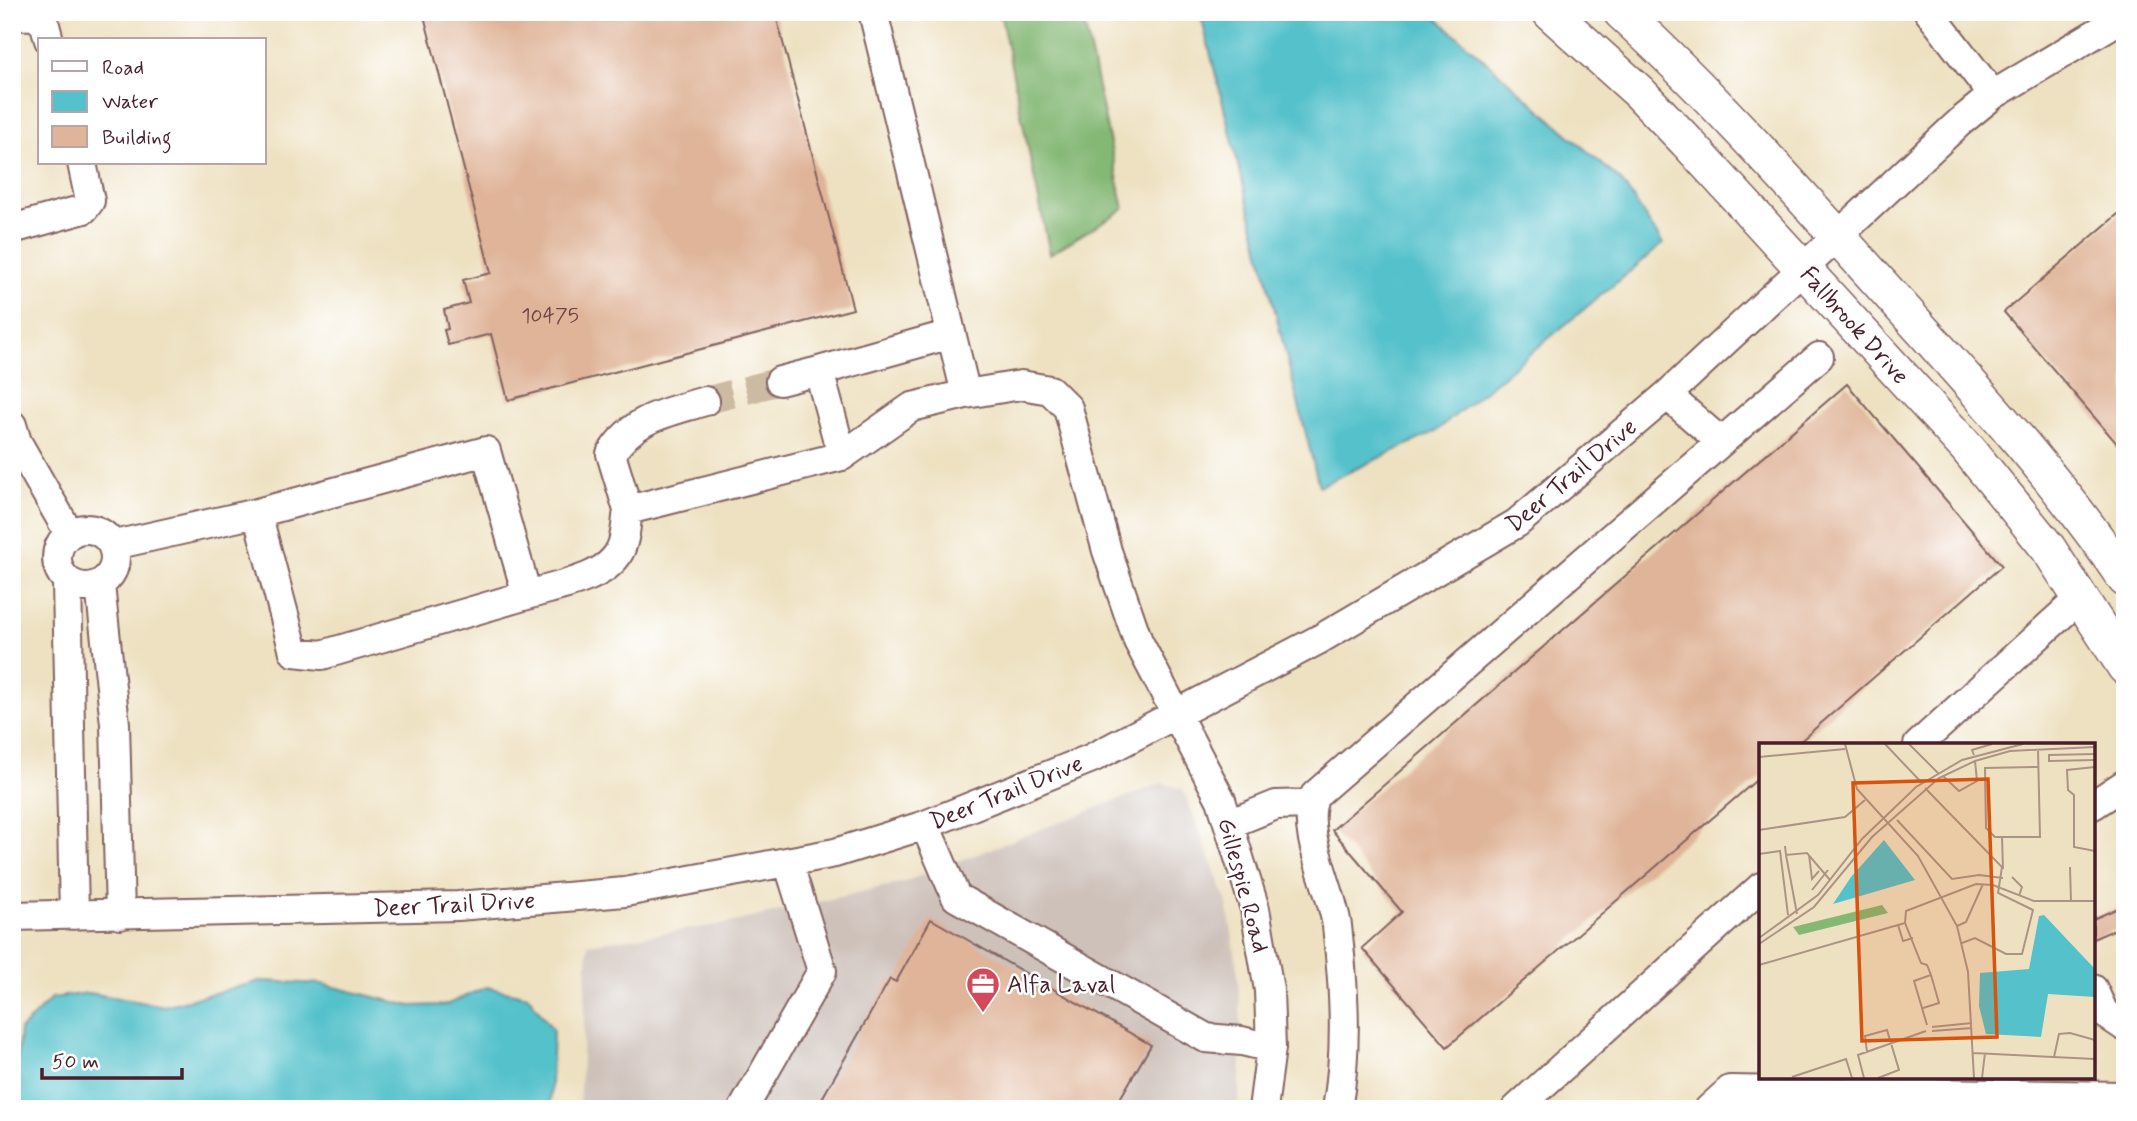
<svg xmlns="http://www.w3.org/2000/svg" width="2137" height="1121" viewBox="0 0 2137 1121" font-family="Mynerve,sans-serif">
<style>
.industrial{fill:#cec1ba}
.forest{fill:#84b874;stroke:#676c50;stroke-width:2}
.water{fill:#54c1cb;stroke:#4f707b;stroke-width:2}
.building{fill:#dfb498}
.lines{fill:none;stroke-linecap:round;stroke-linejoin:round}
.minor-tunnel{stroke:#cdbaa3;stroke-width:28;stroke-dasharray:28 14;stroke-linecap:butt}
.minor-casing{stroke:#836360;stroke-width:32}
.major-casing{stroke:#836360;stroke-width:38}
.minor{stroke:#fff;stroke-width:28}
.major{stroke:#fff;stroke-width:35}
.labels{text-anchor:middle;stroke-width:5;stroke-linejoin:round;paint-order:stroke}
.number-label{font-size:21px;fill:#6f4446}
.street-label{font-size:24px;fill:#4a1f2b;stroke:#fff}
.poi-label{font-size:24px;fill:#4a1f2b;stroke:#fff;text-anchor:start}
.inset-road{fill:none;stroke:#ac9385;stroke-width:2}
.view{fill:#d8530f;fill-opacity:0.15;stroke:#d8530f;stroke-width:3.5}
.inset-edge{fill:none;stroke:#4a1f2b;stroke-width:3.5}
</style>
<rect width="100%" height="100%" fill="#fff"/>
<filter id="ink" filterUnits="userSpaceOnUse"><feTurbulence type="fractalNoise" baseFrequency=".0143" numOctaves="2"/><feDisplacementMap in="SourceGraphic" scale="14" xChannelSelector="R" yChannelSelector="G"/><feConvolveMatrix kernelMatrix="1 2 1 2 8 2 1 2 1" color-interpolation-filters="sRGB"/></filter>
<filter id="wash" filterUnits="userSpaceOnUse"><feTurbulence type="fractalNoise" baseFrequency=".00686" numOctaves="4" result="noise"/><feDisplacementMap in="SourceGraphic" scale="28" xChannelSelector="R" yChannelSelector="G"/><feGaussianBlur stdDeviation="1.57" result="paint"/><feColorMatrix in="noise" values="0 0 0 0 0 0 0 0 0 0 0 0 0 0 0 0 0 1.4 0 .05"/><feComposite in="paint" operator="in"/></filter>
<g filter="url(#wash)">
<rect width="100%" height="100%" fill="#eee1c1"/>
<!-- industrial -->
<path class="industrial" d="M1162,783L1183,789L1227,903L1237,964L1242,1041L1238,1109H579L588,944L725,924L904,882Z"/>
<!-- forest -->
<path class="forest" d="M1000,12H1082L1124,209L1050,254Z"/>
<!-- water -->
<path class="water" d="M1200,12H1430L1622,182L1663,244L1435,432L1319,486Z
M261,981L322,984L411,1006L446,1005L486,987L528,996L553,1030L550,1109H13L20,1030L52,998L89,993L164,1006Z"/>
<g id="blocks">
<!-- building -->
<path class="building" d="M423,12H775L853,309L508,400L491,334L448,345L444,330L448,329L444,310L469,303L463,280L491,273Z
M2125,208V453L2004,312Z
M1847,384L2002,566L1796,745H1761V776L1447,1047L1362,948L1402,912L1332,830Z
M2125,905V925L2093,939V919Z
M931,919L1151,1045L1114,1109H816L890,979L896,982Z"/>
</g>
</g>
<g filter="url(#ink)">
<use href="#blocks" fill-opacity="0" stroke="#836360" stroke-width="2"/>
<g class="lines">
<!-- minor-tunnel -->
<path class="minor-tunnel" d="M705,401L780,381"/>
<!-- minor casing -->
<g class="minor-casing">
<path id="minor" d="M1929,12L1993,95
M12,16L35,15L45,25L49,40
M12,229L84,209L90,201L82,163
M780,381L819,371
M966,394L1021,385L1050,390L1068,408L1107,551L1138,641L1221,800L1255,909L1269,990L1271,1048L1263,1109
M1667,395L1721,442
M12,425L17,442L69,533
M842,456L819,371L951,334
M628,510L611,454C634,417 666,413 705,401
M257,513L294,652L322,655L527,595
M57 558a29 29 0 1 1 58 0a29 29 0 1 1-58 0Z
M114,545L257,513L486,451L527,595C556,586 609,579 621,548C626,537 626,522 628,510L842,456L912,407L966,394L873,12
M67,583L74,915
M100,585L115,724L120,915
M1918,745L2080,598
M2093,805L2125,784
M1229,824L1276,805L1311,804
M925,825L956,897L1206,1038L1242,1041L1271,1048
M12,916L458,906L625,892L835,853L925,825L1092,758L1320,639L1517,523L1667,395L1960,122L1993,95L2125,16
M2093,989L2104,1013L2125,1027
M743,1109L822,971L788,862
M1337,1109C1348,1047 1344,988 1337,926C1332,888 1299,831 1315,795L1819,357
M1516,1109L1761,887
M1709,1109L1730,1090L2125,1096"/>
</g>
<!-- major casing -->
<g class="major-casing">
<path id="major" d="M1550,12L1639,92L1687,142L1968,449L2048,548L2125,667
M1621,12C1713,96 1795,189 1878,281C1964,377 2053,472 2125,579"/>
</g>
<!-- minor -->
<use href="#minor" class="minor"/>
<!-- major -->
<use href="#major" class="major"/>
</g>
</g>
<!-- icons -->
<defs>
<g id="office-pin" transform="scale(1.75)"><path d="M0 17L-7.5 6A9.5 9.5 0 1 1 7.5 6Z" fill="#d1495b" stroke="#fff"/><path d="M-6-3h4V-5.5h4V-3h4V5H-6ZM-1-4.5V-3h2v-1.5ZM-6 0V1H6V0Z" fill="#fff"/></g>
</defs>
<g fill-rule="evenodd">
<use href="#office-pin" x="983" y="984"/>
</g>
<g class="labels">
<!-- number labels -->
<g class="number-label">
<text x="550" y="322">10475</text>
</g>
<!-- street labels -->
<g class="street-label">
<text transform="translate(1855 325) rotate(48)" y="8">Fallbrook Drive</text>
<text transform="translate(1571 475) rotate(-40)" y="8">Deer Trail Drive</text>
<text transform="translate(1006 792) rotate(-22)" y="8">Deer Trail Drive</text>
<text transform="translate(1244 885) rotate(75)" y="8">Gillespie Road</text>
<text transform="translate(454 904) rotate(-3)" y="8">Deer Trail Drive</text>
</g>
<!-- poi labels -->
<g class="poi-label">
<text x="1007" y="992">Alfa Laval</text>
</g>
</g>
<!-- overview -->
<g transform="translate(1759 743)">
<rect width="336" height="336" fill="#eee1c1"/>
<path d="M123,162L129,170L40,192L34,184Z" fill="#84b874"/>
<path d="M125,97L156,137L74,161L92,134ZM285,172L336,226V254L289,251L282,294L227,291L220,263L221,230L270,226L280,173Z" fill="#54c1cb"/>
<path class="inset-road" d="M86,1L98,46L159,113L198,183L209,229L215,335M126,1L163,40M150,1L179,30M279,6L281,94H236L227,85L226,25L279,24M336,11L290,12V18L336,17M215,12L213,7L233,1M0,14L86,6M336,24L308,27L309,47L315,52V104L336,108M184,33L200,48L218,38L216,18M166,45L243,124L239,150L274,167L263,211H247L216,195L203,200M138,77L193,136L220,132L244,135M0,87L86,74L106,57M243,94L244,126M26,103L27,112L48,110L71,137M0,111L21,108L29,172M27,112L38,171M50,112L53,136L60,128M311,124L312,159M253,134L263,144L260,153M53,147L69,127M146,180L147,168L217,141L234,142L275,158H336M139,182L144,198L154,195M198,183L207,179L224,141M0,195L59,152L103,96L157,44L203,17L264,1M0,201L55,164L113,94L180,35L216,18L251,8L336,4M0,222L146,180L162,220L168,222L172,232L155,238L168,282M164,265L180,260L172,232M173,284L213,280M173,288L213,285M108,309L106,293L128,287L140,327L119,335M214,310L336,316M295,314L300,291L311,290L336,297M33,334L87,316L93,335M105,335L99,312L167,288M223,335L226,310"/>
<path class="view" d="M229,36L238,294L103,298L94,40Z"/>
<rect width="336" height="336" class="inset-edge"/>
</g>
<!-- margin -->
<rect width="2137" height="1121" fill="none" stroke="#fff" stroke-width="42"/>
<!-- legend -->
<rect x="38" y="38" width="228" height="126" fill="#ffffff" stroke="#b7a5aa" stroke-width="2"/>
<rect x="52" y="61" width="35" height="10" fill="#ffffff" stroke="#b7a5aa" stroke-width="2"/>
<text x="102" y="74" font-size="21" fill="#4a1f2b">Road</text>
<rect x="52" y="91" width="35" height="21" fill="#54c1cb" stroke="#b7a5aa" stroke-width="2"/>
<text x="102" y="108" font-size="21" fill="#4a1f2b">Water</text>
<rect x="52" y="126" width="35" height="21" fill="#dfb498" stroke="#b7a5aa" stroke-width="2"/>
<text x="102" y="144" font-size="21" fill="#4a1f2b">Building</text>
<!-- scale -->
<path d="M42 1068v10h140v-10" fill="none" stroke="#4a1f2b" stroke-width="3.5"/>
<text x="52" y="1068" font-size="21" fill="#4a1f2b" stroke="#ffffff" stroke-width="5" paint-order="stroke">50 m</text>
</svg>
